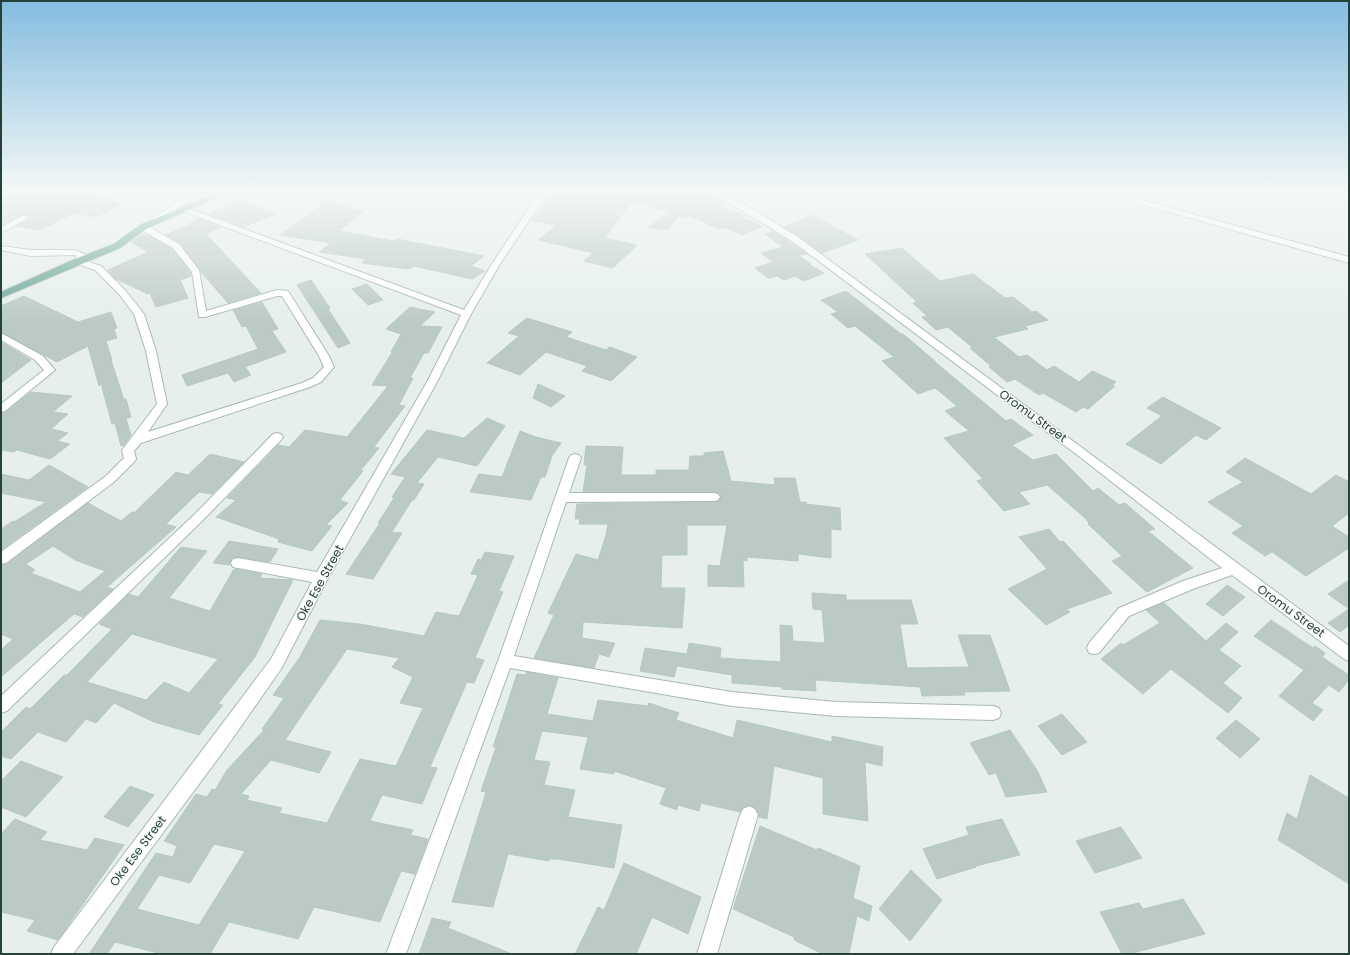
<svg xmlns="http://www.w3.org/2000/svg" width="1350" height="955" viewBox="0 0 1350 955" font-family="Poppins,sans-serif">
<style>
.building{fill:#bbcac4;stroke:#b8c9c2;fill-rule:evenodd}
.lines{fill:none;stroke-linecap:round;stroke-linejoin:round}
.minor-casing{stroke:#a8b8b2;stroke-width:2}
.primary-casing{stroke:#c2cac8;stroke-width:2}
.minor{fill:#fff;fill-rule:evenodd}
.primary{fill:#6aa596;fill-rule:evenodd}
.labels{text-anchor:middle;stroke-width:3;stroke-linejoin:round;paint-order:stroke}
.street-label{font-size:12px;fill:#24423a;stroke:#f7fbf9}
</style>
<rect width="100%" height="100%" fill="#e6efeb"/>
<!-- building -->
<path class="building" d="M1,190H85L122,204L96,217L75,213L39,230L16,226L29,219V217L27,214L20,215L4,224H1Z
M526,190H539L534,199L525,197Z
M550,190H704L726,203L718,206L745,216L743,218L762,226L742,235L724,227L719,229L688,215L684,218L678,216L668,230L648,227L670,212L632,201L605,238L637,245L613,268L584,261L593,253L538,240L557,225L531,221L549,201L544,200Z
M719,190H754L737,198Z
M242,201L275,214L244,227L209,214Z
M327,201L363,212L338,231L393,241L397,239L484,256L471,266L485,271L472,279L414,266L409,269L362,263L366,259L319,252L331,243L280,235Z
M812,215L858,240L822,253L784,227Z
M199,219L221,227L206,234L261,293L228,303L201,272L180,243L166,235L192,224L190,223Z
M773,231L807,254L798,255L811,264H808L824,273L804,281L795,276L784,280L777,276L768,278L755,268L773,262L761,253L783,247L765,234Z
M141,235L149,236L172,249L191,273V276L180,280L188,298L156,307L150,293L148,294L116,279L108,270L148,252L131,242Z
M902,248L940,281L973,274L1005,298L1013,297L1032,312L1036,311L1048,320L1025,326L1028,329L994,337L1019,357L1027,355L1047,370L1054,366L1079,382L1092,371L1116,382L1112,385L1115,386L1088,409L1083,407L1076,412L1043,393L1039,395L1015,379L1007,382L989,367L991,366L970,348H973L948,327L936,330L922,317L927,316L913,303L917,302L865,254Z
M311,280L330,308L328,309L350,343L338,348L297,285Z
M367,284L383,300L368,305L352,289Z
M846,291L901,334H903L936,362H935L1006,421L1011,419L1033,435L1012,445L1033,460L1056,454L1093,491L1098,488L1119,505L1125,503L1155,529L1148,531L1193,568L1147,592L1112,561L1122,556L1088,524L1089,523L1085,518L1047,485L1019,492L1030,504L1004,511L977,481L983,479L944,438L969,431L945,411L957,406L935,388L918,394L882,361L894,357L855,326L848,328L831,314L838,312L821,300Z
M24,296L78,322L111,312L117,328L114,329L117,338L106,341L112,360H111L124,400L126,399L131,417L126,419L131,435L124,445L121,446L115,423L112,424L101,384L99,386L88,346L57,362L1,332V306Z
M262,302L278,329L272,331L286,352L245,367L251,375L234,382L228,373L187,386L182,375L258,349L246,326L242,327L233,310Z
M410,307L435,312L420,326L442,327L428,353H424L410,378H413L399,405L405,406L374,447L379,448L361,470L363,471L340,500L348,503L326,525L332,526L312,551L278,542L279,539L216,517L236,500L227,498L278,445L289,447L305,430L347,437L388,386L372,385L393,351L391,352L401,334L386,329Z
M527,318L572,332L566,337L606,350L610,347L637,357L611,381L582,371L587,366L546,352L520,375L487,363L519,336L508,333Z
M1,342L31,360L1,383Z
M538,384L565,396L551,407L533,398Z
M31,392L72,396L53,412L68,414L51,429L68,433L57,441L70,444L50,459L17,450L14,452L1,450V413L6,412Z
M1163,397L1221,428L1206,440L1196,435L1161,464L1126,444L1162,416L1147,408Z
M487,418L505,426L477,466L438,457L417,483L424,484L414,500H412L392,532L402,533L373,579L346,574L380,523H378L394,498L392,497L405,477L391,474L427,430L464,438Z
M520,431L536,437L561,443L552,456L545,477H541L531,500L470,492L479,474L502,477Z
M586,446L623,447L621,475H656V470H689L690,456H704V453L723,451L731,481L775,485L774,478H795L800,502H806V504L840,508L841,530L831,529V558L798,554V561L747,557V561L743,560L744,587L708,586V565L720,566L727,525H687V555H662L661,588H685L682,628L583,622L582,638L615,643L609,657L599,654L594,668L534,658L554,615L548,613L576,554L598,560L606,535L608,524H579L580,519H575L577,504L714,502L718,501L721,498L719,493L714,492H583L587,465H584Z
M210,454L244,462L212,494L199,492L166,524L176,527L107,587L113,589L83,617L74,614L1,677V650L13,639L1,634V565L7,564L88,503L121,521L132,512L134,513L176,472L188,475ZM53,546L75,560L105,571L80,592L31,573L35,570L26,564Z
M1245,458L1311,494L1336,475L1349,482V513L1332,526L1349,537V548L1306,576L1272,552L1265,556L1232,533L1243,526L1208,502L1243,482L1226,472Z
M49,465L88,487L1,550V529L13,521L14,522L46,502L1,493V474L29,480Z
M1049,529L1060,542L1063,541L1112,593L1067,609L1070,612L1046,625L1008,589L1047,569L1019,537Z
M229,541L278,549L270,562L238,557L232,558L230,562V565L213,563Z
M181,547L207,551L169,598L210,611L234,569L262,574L260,578L293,580L255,657L218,704L223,705L199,735L154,722L114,703L96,723L86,719L66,742L38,732L11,759L1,756V732L26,707L30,709L64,675H67L112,629L99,624L129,594L138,597ZM132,634L169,645L218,659L189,693L164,682L146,700L87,682Z
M485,552L514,556L499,591L503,592L475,658L484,660L474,683L467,682L430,767L437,768L422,804L382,795L370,821L413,830L410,835L428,839L415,874L401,871L380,922L314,907L298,939L229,922L210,954H162L115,942L107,954H89L156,853L173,857L177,846L164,841L196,794L207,797L212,789L215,790L227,770L264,730L262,729L284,698L273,695L300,657L320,620L360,624L424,636L436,612L459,616L478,575L471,574L478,559L481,560ZM347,649L399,658L392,667L413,677L400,703L423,708L396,766L360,759L327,823L279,813L282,808L247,800L249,796L241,794L271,760L319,773L331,752L285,740ZM214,844L245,851L199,925L137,909L159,875L190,883Z
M1349,580V609L1328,594Z
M1227,585L1245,597L1223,616L1206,604Z
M812,593L846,595V600H911L918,624H900L907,668L969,667L958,635H990L1010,691L964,692L965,695L922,696L920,687L815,680L816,691L782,689V687L732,683V675L677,666L674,677L640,671L645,648L687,654L689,643L721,648L720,658L781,662L780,625L792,626L793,641L825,643L822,610L813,609Z
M1164,603L1206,641L1226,623L1238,632L1219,650L1241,666L1223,683L1242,698L1228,713L1171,669L1143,694L1101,659L1121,643L1123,645L1160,623L1146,610Z
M1349,609V625L1340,632L1328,623Z
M1271,620L1313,648L1315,646L1325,653L1322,657L1349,675V680L1339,692L1329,685L1312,703L1323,710L1313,721L1279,696L1304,670L1254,636Z
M527,672L558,678L547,714L593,721L598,700L648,706L649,703L679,713L676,720L733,738L737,720L832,742V736L883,747L882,766L865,762L868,821L823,814V778L774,766L767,819L759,817L756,808L750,805L742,808L740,812L701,803L699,811L678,805L677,810L660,804L666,788L614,771V774L580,769L588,737L542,731L534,760L550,762L544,785L575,790L568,817L622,825L614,868L558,859H549V861L508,854L493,907L452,902L486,792L481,791L496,747H493L517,674L525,675Z
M1062,714L1087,742L1062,755L1038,726Z
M1236,720L1260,739L1240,758L1216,738Z
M1010,730L1037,770L1047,792L1006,797L996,773L989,775L970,743Z
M21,761L63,777L26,817L1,807V781Z
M1310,775L1349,798V884L1278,840L1287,813L1297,819Z
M130,786L154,795L128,827L104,817Z
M15,819L47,832L40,840L87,850L95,838L124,845L58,940L27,931L35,920L1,912V834Z
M1002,819L1020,855L976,866V867L937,879L923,849L969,835L966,827Z
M760,826L817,850L818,848L860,866L853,898L872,906L869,921L857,916L849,954H823L794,940V937L733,909Z
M1121,827L1142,858L1095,873L1076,841Z
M624,863L701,897L688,934L652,917L636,954H575L598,907L604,910Z
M911,870L942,900L910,941L879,909Z
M1183,899L1205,934L1129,954H1122L1100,912L1139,903L1143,909Z
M432,918L451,922L448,928L512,954H419Z"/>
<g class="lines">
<!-- minor casing -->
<g class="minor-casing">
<path id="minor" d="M195,190H204L156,224H150V220Z
M541,190H549L500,264L471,314L437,382L326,582L281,669L228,745L73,954H51L54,947L271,659L312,582L238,568L233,567L231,563L233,559L238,558L317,572L427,382L461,315L180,210L184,208H187L464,310L492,264Z
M705,190H715L732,197L798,237L1349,646V661L1344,659L1232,575L1193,589L1129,616L1099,653L1094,654L1089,653L1087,648L1089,643L1119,608L1183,581L1222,568L1080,457L792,241L726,201Z
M1072,190C1087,190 1101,196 1116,196C1126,195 1132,190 1141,190L1131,197L1349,257V263L1123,199L1099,198Z
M21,216H27L28,218L1,233V228Z
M140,225H146L179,244L199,270L206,311L277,290L288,291L329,356L334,367L321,382L310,387L141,443L134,451L136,459L134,462L114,482L6,563L1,564V552L106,476L124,458L122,450L157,404L146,351L134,314L119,294L95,270L75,263L74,261L77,256L74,255L31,256L1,250V246L31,250H75L86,255L83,260L101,266L125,290L144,314L156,351L167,404L148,432L302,383L313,378L324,367L319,356L282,296H277L205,317H199L192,272L173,248L140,229Z
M1,333L43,356L55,370L5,411L1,412V404L44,370L35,360L1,340Z
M277,433L281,434L283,437L281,440L202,521L7,711L1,713V696L194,515L273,434Z
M575,454L579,455L581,458L569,493H714L718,494L720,497L718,500L714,501L566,502L514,656L732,692L836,702L993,706L999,708L1001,713L999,718L993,720L836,716L732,706L510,668L406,954H386L498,661L569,458L571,455Z
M749,806L755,809L758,815L717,954H697L740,815L743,809Z"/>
</g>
<!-- primary casing -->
<g class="primary-casing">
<path id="primary" d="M223,190H233L146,229L120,248L1,298V292L75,259L114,244L140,225Z"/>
</g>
<!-- minor -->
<use href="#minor" class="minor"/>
<!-- primary -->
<use href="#primary" class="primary"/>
</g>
<!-- sky -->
<linearGradient id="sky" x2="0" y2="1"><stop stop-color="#84bce0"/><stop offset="0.59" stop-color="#f4f8f6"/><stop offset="1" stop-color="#f4f8f6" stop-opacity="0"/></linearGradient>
<rect width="1350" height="324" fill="url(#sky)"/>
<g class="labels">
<!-- street labels -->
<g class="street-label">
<text transform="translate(1033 416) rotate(36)" y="4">Oromu Street</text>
<text transform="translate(320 583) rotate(-61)" y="4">Oke Ese Street</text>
<text transform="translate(1291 611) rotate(36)" y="4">Oromu Street</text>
<text transform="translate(138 851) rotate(-53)" y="4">Oke Ese Street</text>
</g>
</g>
<!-- border -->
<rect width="1350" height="955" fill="none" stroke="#24423a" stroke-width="4"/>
</svg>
